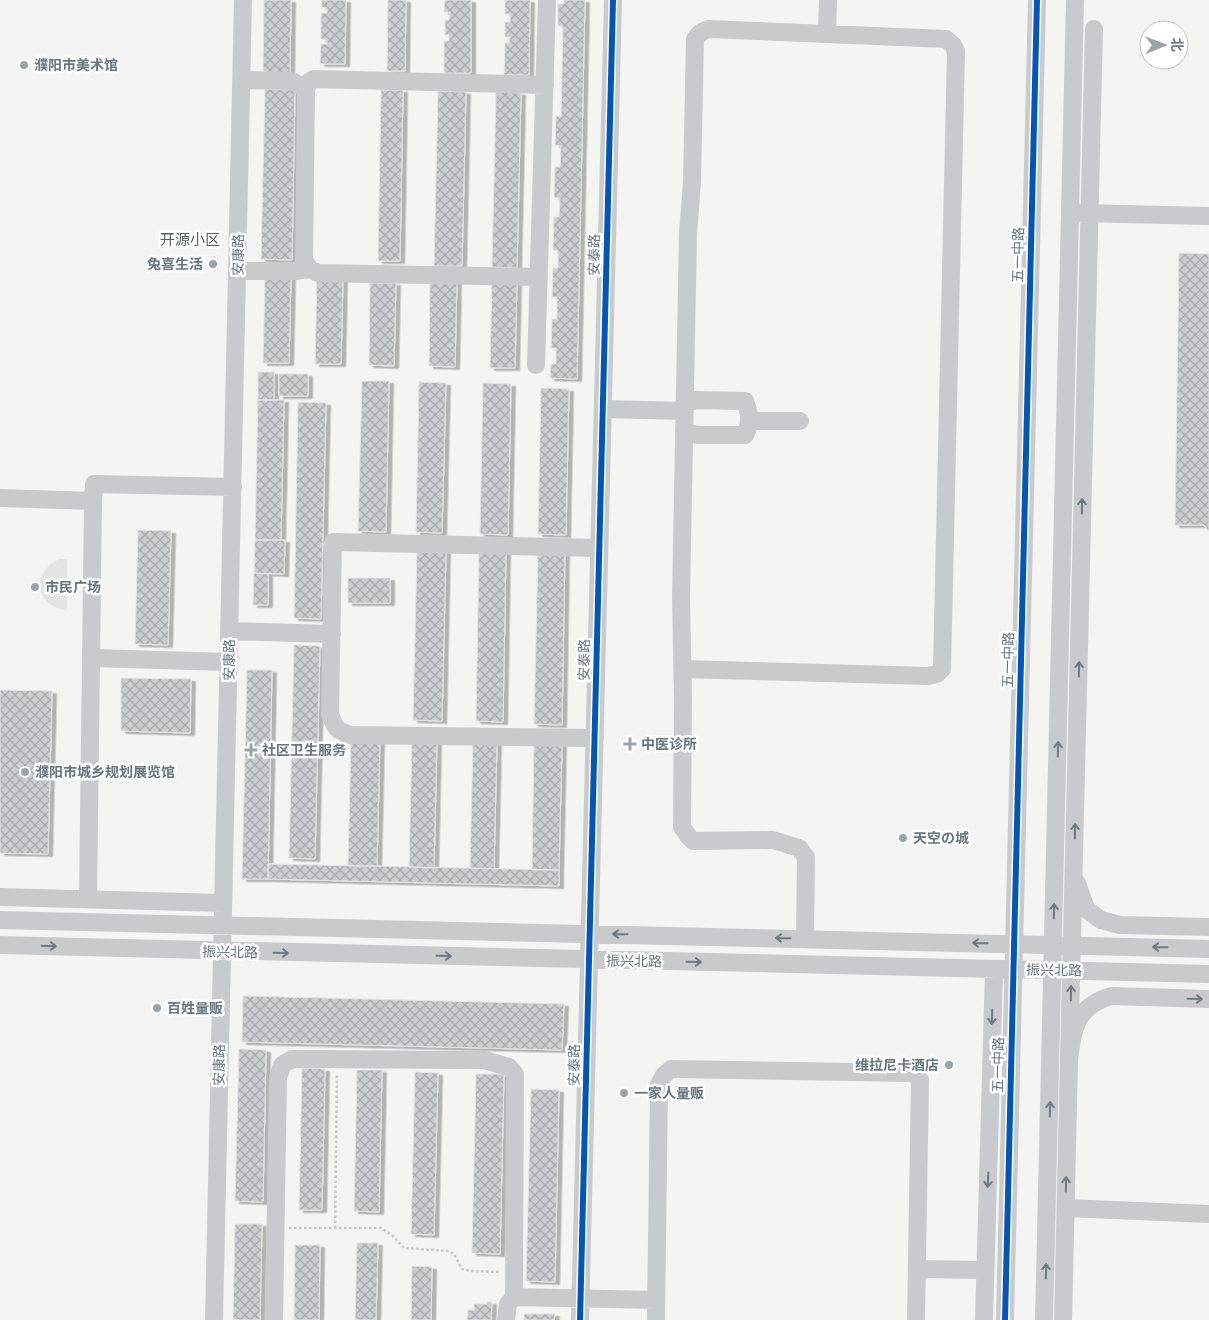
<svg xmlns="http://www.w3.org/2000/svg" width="1209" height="1320" viewBox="0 0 1209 1320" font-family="Barlow,'Noto Sans SC','Noto Sans JP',sans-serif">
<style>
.green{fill:#e3e6e0}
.building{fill:url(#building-cross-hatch);stroke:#e4e4e3;filter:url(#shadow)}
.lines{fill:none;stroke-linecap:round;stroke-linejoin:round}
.path{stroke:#c6c7c8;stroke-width:2.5;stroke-dasharray:2.5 2.5;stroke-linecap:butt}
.minor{stroke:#c9cacb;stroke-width:18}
.cycleway-casing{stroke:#fff;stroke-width:9}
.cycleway{stroke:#0057b8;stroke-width:6}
.oneway{stroke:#6b7b86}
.poi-dot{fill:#98a3aa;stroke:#fff;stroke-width:2}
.labels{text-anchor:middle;stroke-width:5;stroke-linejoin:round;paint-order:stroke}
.poi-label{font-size:14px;font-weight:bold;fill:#667782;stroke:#fff;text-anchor:start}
.street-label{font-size:14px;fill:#667782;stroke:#fff}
.neighbourhood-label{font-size:15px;fill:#535f67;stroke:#fff}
</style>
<defs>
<pattern id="building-cross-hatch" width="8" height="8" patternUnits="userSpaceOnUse" patternTransform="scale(1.25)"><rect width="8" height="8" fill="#cbcdce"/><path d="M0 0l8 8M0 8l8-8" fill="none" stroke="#a9abad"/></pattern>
<filter id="shadow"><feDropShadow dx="4.5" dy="2.5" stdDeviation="0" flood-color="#0004"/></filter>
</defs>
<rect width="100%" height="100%" fill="#f4f4f3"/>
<!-- green -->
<path class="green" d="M60,559H67V610C35,608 30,571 60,559Z"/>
<!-- building -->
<path class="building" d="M264,0H291L290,73L263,72Z
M322,0H346L345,64H320L321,44H327V40L321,39V13H327V8L321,7Z
M388,0H406L405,71H387Z
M445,0H471V73H444V41H449V35H445V20H449L450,12H444Z
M505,0H530L529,75H504L505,43H509L510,37H505V22H510V14H505Z
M564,0H585L577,379L550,378L551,364H556V348H551L552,319H557V297H552L553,268H558V251L553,250L554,217H559L560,198L554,197L555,167H560L561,146L555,145L556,116L561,117L563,26H558V4H564Z
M265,89L295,90L292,260L261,259Z
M381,90H403L400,261H378Z
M438,91L466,92L462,266H434Z
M496,92L521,93L517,268L492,267Z
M1179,253L1209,254V531L1204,525H1175Z
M265,275L291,276L289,363H263Z
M317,276L343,277L341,364H315Z
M430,279H457L455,367L429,366Z
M492,280L517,281L515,368H490Z
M370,283H396L394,366L369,365Z
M258,372H274V400H258Z
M279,374H308V396H279Z
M362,381H389L386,532L358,531Z
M419,382L446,383L442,533L416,532Z
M483,383L511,384L508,535L480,534Z
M541,388L569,389L566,535L538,534Z
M258,400H284L281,540H255Z
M298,402L326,403L321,619L294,618Z
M138,530L171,531L168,645L135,644Z
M255,540H285L284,574L254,573Z
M417,550L446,551L442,721L413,720Z
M479,552H506L503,722L476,721Z
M538,552H565L562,725L534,724Z
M254,573L268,574V605H253Z
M348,578H390V603H348Z
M294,645L320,646L315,859L289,858Z
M247,670H272L268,879H242Z
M121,678L191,679L190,733L121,731Z
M0,690L52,691L48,854L0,853Z
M351,739L380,740L377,866H348Z
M412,741H437L434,868L409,867Z
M473,742H497L494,869L470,868Z
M534,743L562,744L559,870H532Z
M268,864L559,870V886L268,879Z
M243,996L564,1004L562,1050L242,1042Z
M239,1049L266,1050L263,1202L235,1201Z
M302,1068L325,1069L322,1210H299Z
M357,1070H382L379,1212L354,1211Z
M415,1072L438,1073L434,1235L411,1234Z
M476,1074H504L500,1254L472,1253Z
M531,1089L559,1090L555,1282L526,1281Z
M235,1224H262L260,1320H233Z
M357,1243H378L376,1320H355Z
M295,1245H320L319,1320H294Z
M412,1266L432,1267L431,1320H411Z
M487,1302H492L491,1320H467L468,1310H474V1304H487Z
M524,1314H555L554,1320H524Z"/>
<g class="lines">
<!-- path -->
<path class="path" d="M289,1228H381L392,1235L404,1248L449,1251L454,1254L462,1269L471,1271L500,1272
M335,1228L337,1073"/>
<!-- minor -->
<path class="minor" d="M827,34L828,0
M242,80L292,81L306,89
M1080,213L1209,216
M237,271H295L310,269
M539,277L318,273L310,269L304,261L306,89L309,82L314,79L545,85
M536,365L547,0
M603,409L685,411
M750,421H800
M684,432L698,435H745C751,423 750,414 745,401L696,400L685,404
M0,498L93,501L94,484L233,487
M229,631L332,634
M92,658L228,662
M683,669L928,676L937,674L942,669L956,51L953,45L946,39L708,29L700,33L695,39L692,182L688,234L681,598L683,699L682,827L689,837L693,841L773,840L799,848L806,857L805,939
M595,738L350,735C336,730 335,728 330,714L333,542L599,548
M1077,883L1086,909L1101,920L1120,925L1209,927
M0,897L223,903
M88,899L93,501
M0,920L1209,949
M0,945L1209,974
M1069,1060L1094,29
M1066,1208L1209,1214
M917,1269L985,1270
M514,1297L656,1300
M214,1320L243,0
M274,1320L278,1078L282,1065L292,1059L484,1060L509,1067L515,1074L514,1297L508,1304L506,1320
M580,1320L613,0
M656,1320L659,1084L664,1075L671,1069L913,1073L920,1080L916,1320
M984,1320L994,969
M1005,1320L1037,0
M1044,1320L1075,0
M1063,1320L1069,1060C1073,1027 1076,1007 1111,996L1209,999"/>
<!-- cycleway casing -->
<g class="cycleway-casing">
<path id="cycleway" d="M580,1320L613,0
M1005,1320L1037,0"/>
</g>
<!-- cycleway -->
<use href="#cycleway" class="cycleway"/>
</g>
<!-- one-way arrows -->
<defs><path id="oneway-shaft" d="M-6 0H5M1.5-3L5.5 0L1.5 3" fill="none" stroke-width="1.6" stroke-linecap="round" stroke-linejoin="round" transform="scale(1.25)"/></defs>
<g class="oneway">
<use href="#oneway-shaft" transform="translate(1082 506) rotate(-89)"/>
<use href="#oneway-shaft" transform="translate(1079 669) rotate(-89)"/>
<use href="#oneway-shaft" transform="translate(1058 749) rotate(-89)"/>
<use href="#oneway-shaft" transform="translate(1075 831) rotate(-89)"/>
<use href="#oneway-shaft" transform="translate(1054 911) rotate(-89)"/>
<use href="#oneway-shaft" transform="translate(620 934) rotate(-179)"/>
<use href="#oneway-shaft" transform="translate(783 938) rotate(-179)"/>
<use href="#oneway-shaft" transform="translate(980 943) rotate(-179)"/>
<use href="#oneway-shaft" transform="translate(49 946) rotate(2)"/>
<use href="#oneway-shaft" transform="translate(1160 947) rotate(-179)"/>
<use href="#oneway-shaft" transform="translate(281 953) rotate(1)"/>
<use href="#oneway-shaft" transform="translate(444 956) rotate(1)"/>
<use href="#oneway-shaft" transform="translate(694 962) rotate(1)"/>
<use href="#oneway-shaft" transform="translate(1071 993) rotate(-89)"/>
<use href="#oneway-shaft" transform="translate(1195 999) rotate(1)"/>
<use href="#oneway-shaft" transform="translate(992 1017) rotate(92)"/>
<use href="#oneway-shaft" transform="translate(1050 1109) rotate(-89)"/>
<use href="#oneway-shaft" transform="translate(988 1180) rotate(92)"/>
<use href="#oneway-shaft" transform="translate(1066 1184) rotate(-89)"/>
<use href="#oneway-shaft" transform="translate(1046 1271) rotate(-89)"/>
</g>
<!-- markers -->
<g class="poi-dot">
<circle cx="24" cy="65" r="5"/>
<circle cx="213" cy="264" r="5"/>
<circle cx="35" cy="587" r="5"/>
<path d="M627.5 736.5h5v5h5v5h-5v5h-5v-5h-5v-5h5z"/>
<path d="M248.5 742.5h5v5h5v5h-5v5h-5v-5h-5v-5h5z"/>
<circle cx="25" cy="772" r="5"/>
<circle cx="903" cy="838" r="5"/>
<circle cx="157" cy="1008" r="5"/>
<circle cx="949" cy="1065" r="5"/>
<circle cx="624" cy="1093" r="5"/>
</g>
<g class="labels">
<!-- poi labels -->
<g class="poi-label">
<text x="34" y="70">濮阳市美术馆</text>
<text x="203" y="269" text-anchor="end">兔喜生活</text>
<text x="45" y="592">市民广场</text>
<text x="641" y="749">中医诊所</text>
<text x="262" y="755">社区卫生服务</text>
<text x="35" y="777">濮阳市城乡规划展览馆</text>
<text x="913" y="843">天空の城</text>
<text x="167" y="1013">百姓量贩</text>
<text x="939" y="1070" text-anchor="end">维拉尼卡酒店</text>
<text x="634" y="1098">一家人量贩</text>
</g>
<!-- street labels -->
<g class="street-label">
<text transform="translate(238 255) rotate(-89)" y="5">安康路</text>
<text transform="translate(594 255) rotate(-89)" y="5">安泰路</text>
<text transform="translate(1018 255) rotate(-89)" y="5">五一中路</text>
<text transform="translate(229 660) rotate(-89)" y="5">安康路</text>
<text transform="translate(584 660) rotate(-89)" y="5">安泰路</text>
<text transform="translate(1008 660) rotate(-89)" y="5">五一中路</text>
<text transform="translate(230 952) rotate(1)" y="5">振兴北路</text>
<text transform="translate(634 961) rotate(1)" y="5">振兴北路</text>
<text transform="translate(1054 970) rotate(1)" y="5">振兴北路</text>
<text transform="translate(219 1065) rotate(-89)" y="5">安康路</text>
<text transform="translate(574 1065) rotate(-89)" y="5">安泰路</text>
<text transform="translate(998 1065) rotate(-89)" y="5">五一中路</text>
</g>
<!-- neighbourhood labels -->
<g class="neighbourhood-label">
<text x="190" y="245">开源小区</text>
</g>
</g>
<!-- north arrow -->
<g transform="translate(1164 45) rotate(89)"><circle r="24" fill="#ffffff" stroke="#c2c9cd"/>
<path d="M0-4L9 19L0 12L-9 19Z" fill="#98a3aa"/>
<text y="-8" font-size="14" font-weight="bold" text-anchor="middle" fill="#667782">北</text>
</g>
</svg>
